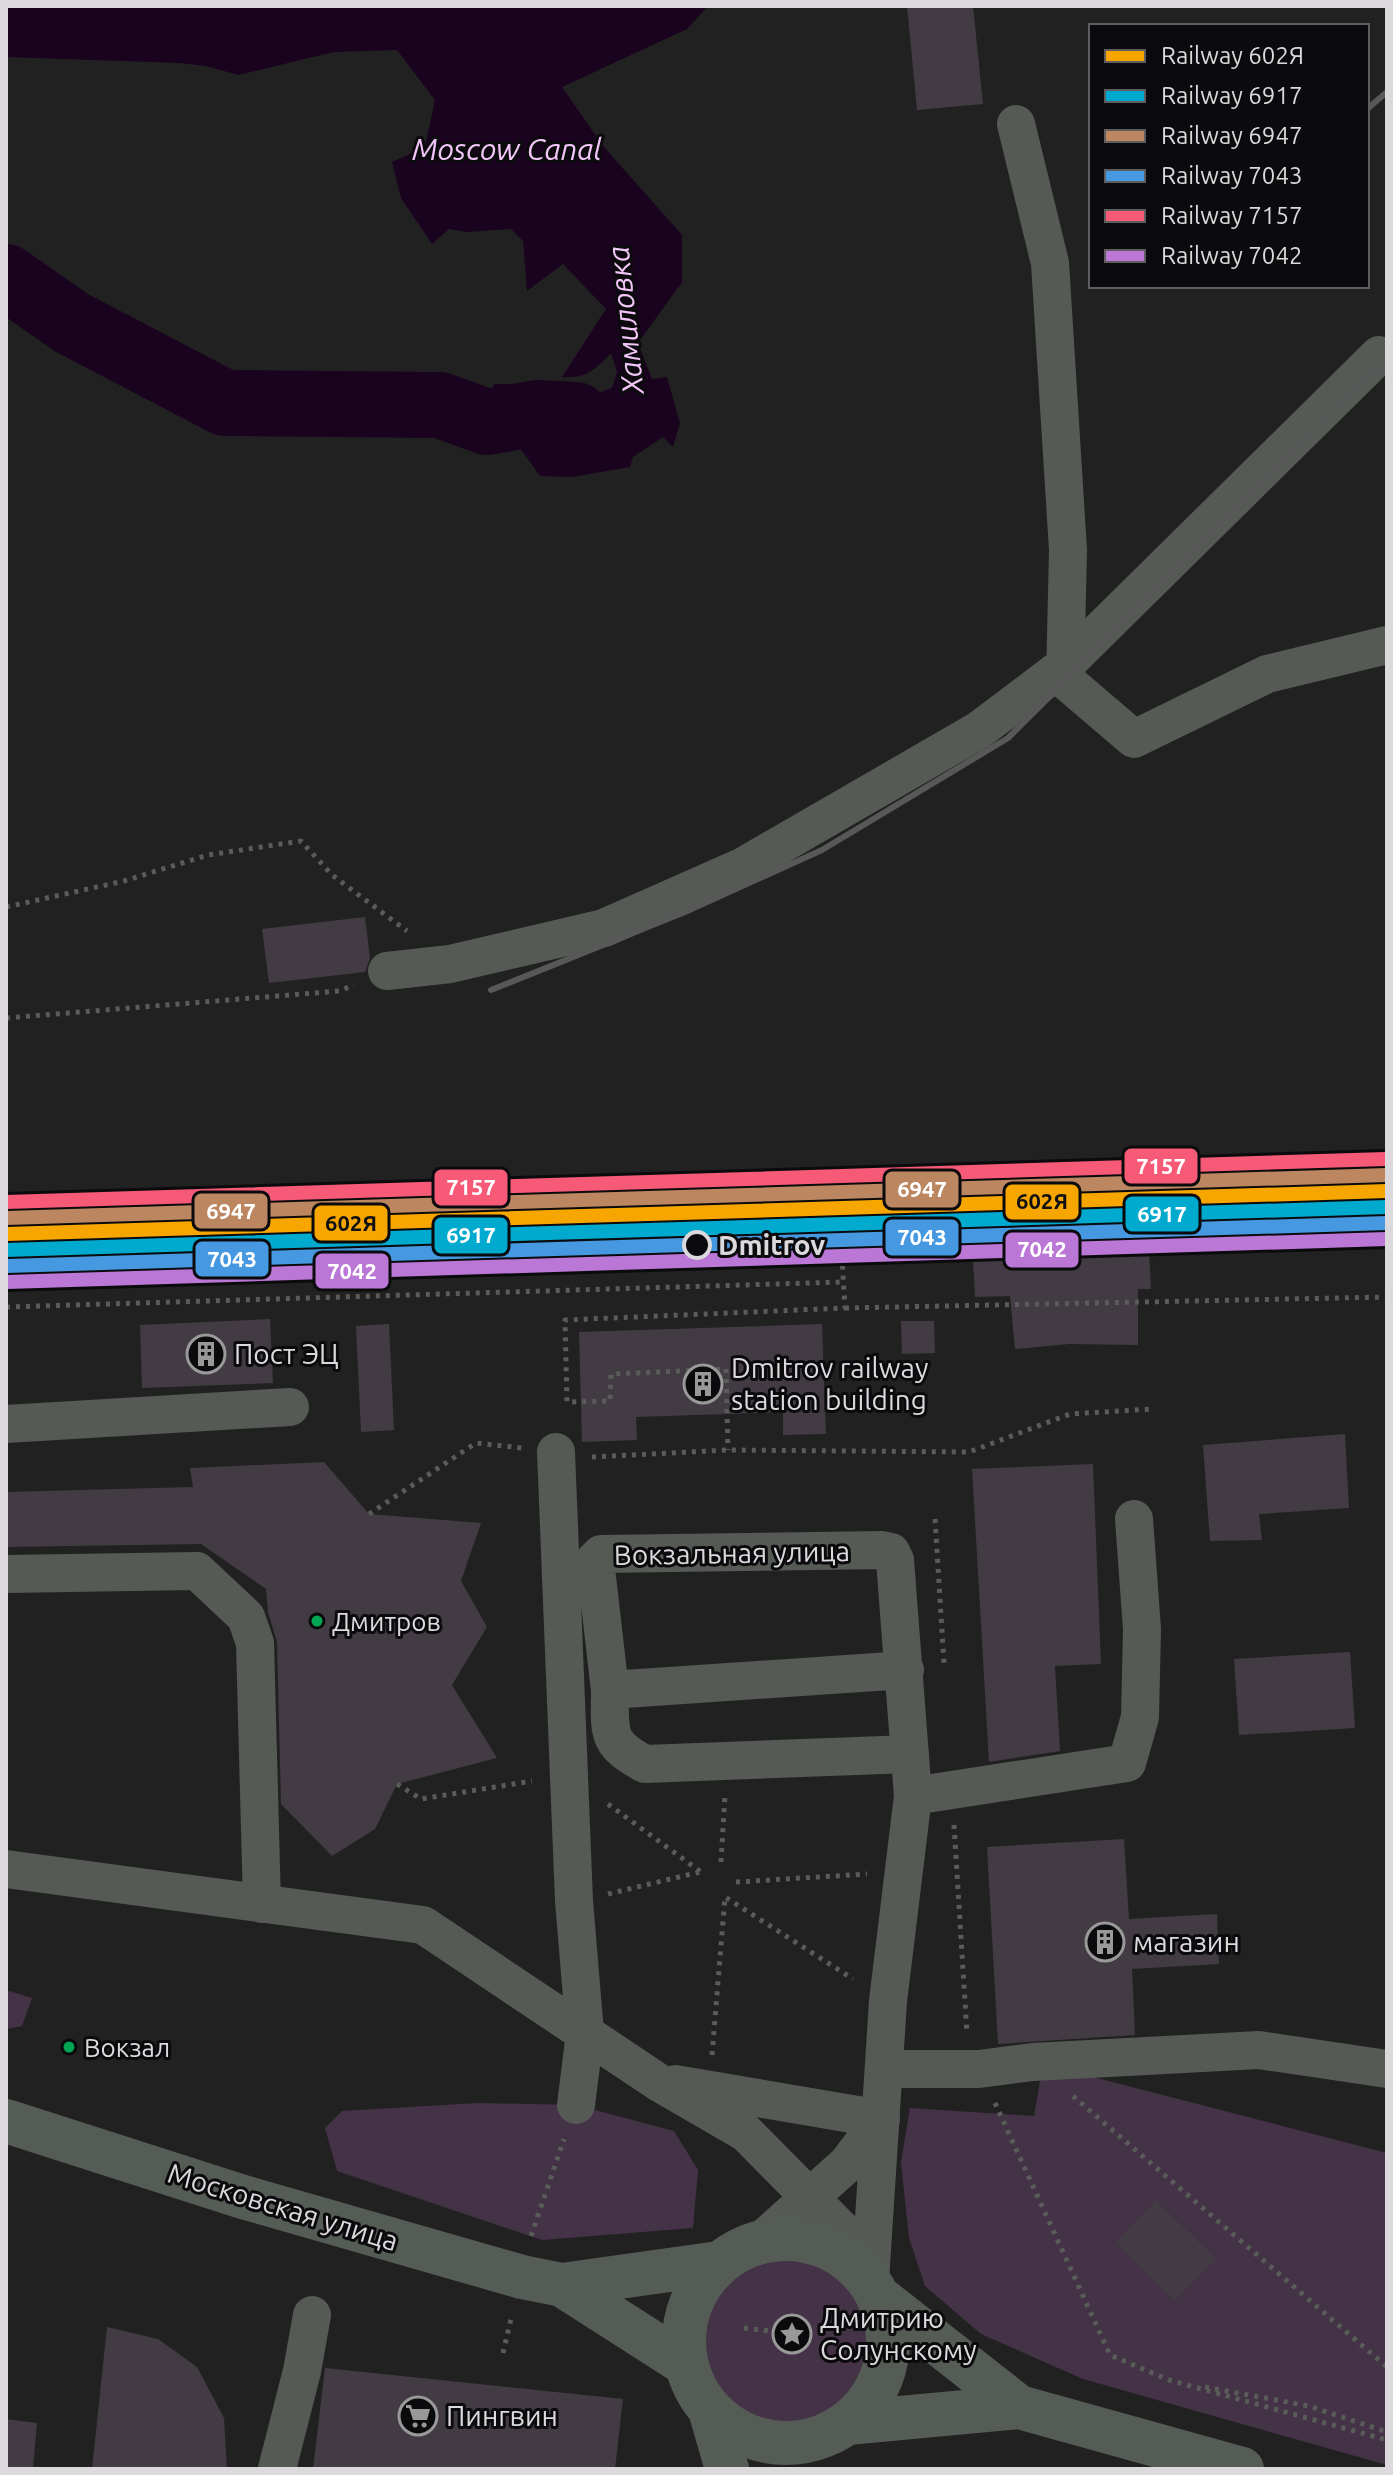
<svg xmlns="http://www.w3.org/2000/svg" width="1393" height="2475" viewBox="0 0 1393 2475" font-family="Ubuntu,sans-serif">
<style>
.green{fill:#443246}
.water{fill:#1a031e}
.lines{fill:none;stroke-linecap:round;stroke-linejoin:round}
.river{stroke:#1a031e;stroke-width:66}
.building{fill:#423b43}
.path{stroke:#595c59;stroke-width:5;stroke-dasharray:4 6;stroke-linecap:butt}
.minor{stroke:#555a55;stroke-width:38}
.major{stroke:#555c56;stroke-width:44}
.rail{stroke:#575857;stroke-width:6}
.rail-1-casing{stroke:#0b0a0c;stroke-width:20}
.rail-2-casing{stroke:#0b0a0c;stroke-width:20}
.rail-3-casing{stroke:#0b0a0c;stroke-width:20}
.rail-4-casing{stroke:#0b0a0c;stroke-width:20}
.rail-5-casing{stroke:#0b0a0c;stroke-width:20}
.rail-6-casing{stroke:#0b0a0c;stroke-width:20}
.rail-1{stroke:#f7a600;stroke-width:14}
.rail-2{stroke:#00a9ce;stroke-width:14}
.rail-3{stroke:#bb8660;stroke-width:14}
.rail-4{stroke:#4699e1;stroke-width:14}
.rail-5{stroke:#f75a77;stroke-width:14}
.rail-6{stroke:#ba77d6;stroke-width:14}
.stop-dot{fill:#0b0a0c;stroke:#dbd9db;stroke-width:4}
.bus-dot{fill:#00a651;stroke:#0b0a0c;stroke-width:3}
.labels{text-anchor:middle;stroke-width:6;stroke-linejoin:round;paint-order:stroke}
.bus-label{font-size:26px;fill:#dbd9db;stroke:#0b0a0c;text-anchor:start}
.stop-label{font-size:28px;font-weight:bold;fill:#dbd9db;stroke:#0b0a0c;text-anchor:start}
.poi-label{font-size:28px;fill:#dbd9db;stroke:#0b0a0c;text-anchor:start}
.street-label{font-size:28px;fill:#dbd9db;stroke:#0b0a0c}
.water-label{font-size:30px;font-style:italic;fill:#f2c5f9;stroke:#0b0a0c}
.line-badge{stroke:#0b0a0c;stroke-width:3}
.badge-label{font-size:22px;text-anchor:middle;font-weight:bold;fill:#fff}
.pale-badge-label{font-size:22px;text-anchor:middle;font-weight:bold;fill:#111}
</style>
<rect width="100%" height="100%" fill="#222122"/>
<!-- green -->
<path class="green" d="M6,1990L32,1998L22,2026L6,2029Z
M1043,2064L1387,2153V2465L1083,2379L981,2334L925,2286L909,2238L901,2162L910,2108L1034,2116Z
M478,2103L576,2105L674,2131L698,2170L693,2228L542,2240L337,2171L325,2128L342,2111Z
M696 2341a90 90 0 1 1 180 0a90 90 0 1 1-180 0Z"/>
<!-- water -->
<path class="water" d="M6,6H708L687,29L562,87L603,146L682,235V282L638,343L652,379L667,377L680,423L673,447L663,437L633,457L630,467L572,477L540,476L505,427L487,422L494,384H535L561,398L580,400L612,388L617,372L611,353C596,369 586,379 562,377L606,309L563,264L527,291L523,241L511,229L466,232L449,229L432,244L401,198L392,162L425,147L435,100L397,50L334,52L238,75L206,66L180,63L6,57Z"/>
<g class="lines">
<!-- river -->
<path class="river" d="M6,277L72,323L225,403L440,405L487,422L537,413L576,415"/>
</g>
<!-- building -->
<path class="building" d="M907,6H973L983,104L917,110Z
M365,917L370,958L365,972L269,983L262,929Z
M1149,1250L1151,1289H1138V1345L1069,1344L1015,1349L1010,1296L975,1297L973,1259Z
M270,1319L273,1383L142,1388L140,1325Z
M901,1321H934L935,1353L902,1354Z
M389,1324L394,1430L361,1432L356,1326Z
M822,1324L826,1434L783,1435V1412L636,1417L637,1440L582,1442L579,1332Z
M1345,1434L1349,1508L1259,1514L1262,1540L1210,1541L1203,1445Z
M324,1462L369,1514L481,1523L461,1581L487,1627L452,1685L497,1758L397,1784L375,1829L332,1856L281,1804L277,1642L268,1612L266,1589L201,1544L6,1547V1492L193,1487L190,1468Z
M1093,1464L1101,1664L1055,1666L1060,1751L989,1762L972,1469Z
M1350,1652L1355,1728L1239,1735L1234,1659Z
M1124,1839L1129,1919L1217,1914L1219,1964L1132,1969L1135,2035L998,2044L987,1847Z
M1156,2200L1216,2259L1175,2301L1116,2242Z
M107,2327L158,2339L197,2367L224,2418L227,2469H92Z
M325,2368L623,2399L615,2469H313Z
M6,2419L37,2423L33,2469H6Z"/>
<g class="lines">
<!-- path -->
<path class="path" d="M6,907L124,881L208,855L301,841L332,875L407,931
M6,1018L339,991L354,985
M6,1263L503,1249L746,1247L841,1241L845,1308L565,1320L567,1402L610,1401L611,1374L726,1369L728,1450
M6,1307L843,1282
M845,1308L1387,1297
M592,1457L728,1450L969,1452L1070,1414L1152,1409
M369,1514L476,1443L522,1448
M935,1519L944,1663
M397,1784L421,1799L532,1781
M608,1804L701,1872
M954,1825L967,2034
M721,1862L725,1795
M736,1882L867,1874
M608,1894L700,1872
M712,2055L725,1897L853,1979
M1073,2096L1387,2367
M995,2103L1110,2355L1169,2380L1387,2440
M531,2236L564,2139
M744,2328L778,2332
M503,2353L511,2319
M1205,2387L1309,2406L1387,2432"/>
<!-- minor -->
<path class="minor" d="M1016,124L1050,263L1068,550L1065,680L1134,739L1267,674L1387,645
M387,971L450,964L604,928L742,867L979,730L1065,665L1379,355
M6,1424L290,1407
M556,1452L574,1901L585,2033L576,2105
M6,1574L197,1571L246,1617L255,1643L262,1904
M610,1690C610,1732 605,1743 645,1764L910,1754
M913,1796L1127,1763L1140,1717L1142,1629L1134,1519
M6,1869L423,1925L658,2082L746,2133L841,2229L870,2281
M884,2069H979L1033,2062L1259,2050L1387,2069
M675,2084L881,2119
M761,2241L847,2164L881,2119
M870,2281L888,2001L913,1796L895,1560L891,1552L882,1550L601,1554L595,1560L610,1690L905,1670
M277,2469L302,2371L312,2315"/>
<!-- major -->
<path class="major" d="M6,2121L243,2197L522,2277L562,2285L719,2263
M684 2341a102 102 0 1 1 204 0a102 102 0 1 1-204 0Z
M562,2285L687,2365
M880,2298L1019,2407
M710,2410L727,2469
M847,2423L1019,2407L1242,2469"/>
<!-- rail -->
<path class="rail" d="M1367,109L1387,92
M491,990L685,912L822,850L1008,738L1387,361"/>
<!-- rail-1 casing -->
<g class="rail-1-casing">
<path id="rail-1" d="M6,1234L1387,1191"/>
</g>
<!-- rail-2 casing -->
<g class="rail-2-casing">
<path id="rail-2" d="M6,1250L1387,1207"/>
</g>
<!-- rail-3 casing -->
<g class="rail-3-casing">
<path id="rail-3" d="M6,1218L1387,1175"/>
</g>
<!-- rail-4 casing -->
<g class="rail-4-casing">
<path id="rail-4" d="M7,1266L1387,1223"/>
</g>
<!-- rail-5 casing -->
<g class="rail-5-casing">
<path id="rail-5" d="M6,1202L1386,1159"/>
</g>
<!-- rail-6 casing -->
<g class="rail-6-casing">
<path id="rail-6" d="M7,1282L1387,1239"/>
</g>
<!-- rail-1 -->
<use href="#rail-1" class="rail-1"/>
<!-- rail-2 -->
<use href="#rail-2" class="rail-2"/>
<!-- rail-3 -->
<use href="#rail-3" class="rail-3"/>
<!-- rail-4 -->
<use href="#rail-4" class="rail-4"/>
<!-- rail-5 -->
<use href="#rail-5" class="rail-5"/>
<!-- rail-6 -->
<use href="#rail-6" class="rail-6"/>
</g>
<!-- icons -->
<defs>
<g id="building-ring" transform="scale(2)"><circle r="9.5" fill="#0b0a0c" stroke="#9a999a" stroke-width="1.5"/><path d="M-4-6H4V6H1V3H-1V6H-4ZM-2.5-4.3h1.7v1.8h-1.7ZM.8-4.3h1.7v1.8H.8ZM-2.5-1h1.7V.8h-1.7ZM.8-1h1.7V.8H.8Z" fill="#9a999a"/></g>
<g id="sight-ring" transform="scale(2)"><circle r="9.5" fill="#0b0a0c" stroke="#9a999a" stroke-width="1.5"/><path d="M0-6L1.8-2.2L6-1.7L2.9 1.2L3.7 5.4L0 3.3L-3.7 5.4L-2.9 1.2L-6-1.7L-1.8-2.2Z" fill="#9a999a"/></g>
<g id="supermarket-ring" transform="scale(2)"><circle r="9.5" fill="#0b0a0c" stroke="#9a999a" stroke-width="1.5"/><path d="M-6-5.5h2.5l.6 2H6L4.5 2H-2.5L-4.4-4H-6ZM-1.5 3.2a1.3 1.3 0 1 0 .1 0ZM3 3.2a1.3 1.3 0 1 0 .1 0Z" fill="#9a999a"/></g>
</defs>
<g fill-rule="evenodd">
<use href="#building-ring" x="206" y="1354"/>
<use href="#building-ring" x="703" y="1384"/>
<use href="#building-ring" x="1105" y="1942"/>
<use href="#sight-ring" x="792" y="2334"/>
<use href="#supermarket-ring" x="418" y="2416"/>
</g>
<!-- markers -->
<circle class="stop-dot" cx="697" cy="1245" r="13"/>
<g class="bus-dot">
<circle cx="317" cy="1621" r="7"/>
<circle cx="69" cy="2047" r="7"/>
</g>
<g class="labels">
<!-- bus labels -->
<g class="bus-label">
<text x="332" y="1631">Дмитров</text>
<text x="84" y="2057">Вокзал</text>
</g>
<!-- stop labels -->
<g class="stop-label">
<text x="718" y="1255">Dmitrov</text>
</g>
<!-- poi labels -->
<g class="poi-label">
<text x="234" y="1364">Пост ЭЦ</text>
<text x="731" y="1378">Dmitrov railway<tspan x="731" dy="32">station building</tspan></text>
<text x="1133" y="1952">магазин</text>
<text x="820" y="2328">Дмитрию<tspan x="820" dy="32">Солунскому</tspan></text>
<text x="446" y="2426">Пингвин</text>
</g>
<!-- street labels -->
<g class="street-label">
<text transform="translate(732 1553) rotate(-1)" y="10">Вокзальная улица</text>
<text transform="translate(283 2207) rotate(17)" y="10">Московская улица</text>
</g>
<!-- water labels -->
<g class="water-label">
<text x="507" y="160">Moscow Canal</text>
<text transform="translate(626 320) rotate(-96)" y="10">Хамиловка</text>
</g>
</g>
<g class="line-badge">
<rect x="1123" y="1147" width="76" height="38" rx="8" fill="#f75a77"/>
<rect x="433" y="1168" width="76" height="39" rx="8" fill="#f75a77"/>
<rect x="884" y="1170" width="76" height="39" rx="8" fill="#bb8660"/>
<rect x="1004" y="1183" width="76" height="38" rx="8" fill="#f7a600"/>
<rect x="193" y="1192" width="76" height="38" rx="8" fill="#bb8660"/>
<rect x="1124" y="1195" width="76" height="38" rx="8" fill="#00a9ce"/>
<rect x="313" y="1204" width="76" height="38" rx="8" fill="#f7a600"/>
<rect x="433" y="1216" width="76" height="39" rx="8" fill="#00a9ce"/>
<rect x="884" y="1218" width="76" height="39" rx="8" fill="#4699e1"/>
<rect x="1004" y="1231" width="76" height="38" rx="8" fill="#ba77d6"/>
<rect x="194" y="1240" width="76" height="38" rx="8" fill="#4699e1"/>
<rect x="314" y="1252" width="76" height="38" rx="8" fill="#ba77d6"/>
</g>
<g class="badge-label">
<text x="1161" y="1174">7157</text>
<text x="471" y="1195">7157</text>
<text x="922" y="1197">6947</text>
<text x="231" y="1219">6947</text>
<text x="1162" y="1222">6917</text>
<text x="471" y="1243">6917</text>
<text x="922" y="1245">7043</text>
<text x="1042" y="1257">7042</text>
<text x="232" y="1267">7043</text>
<text x="352" y="1279">7042</text>
</g>
<g class="pale-badge-label">
<text x="1042" y="1209">602Я</text>
<text x="351" y="1231">602Я</text>
</g>
<!-- border -->
<rect width="1393" height="2475" fill="none" stroke="#dbd9db" stroke-width="16"/>
<!-- legend -->
<rect x="1089" y="24" width="280" height="264" fill="#0b0a0c" stroke="#5e5d5f" stroke-width="2"/>
<rect x="1105" y="50" width="40" height="12" fill="#f7a600" stroke="#5e5d5f" stroke-width="2"/>
<text x="1161" y="64" font-size="24" fill="#dbd9db">Railway 602Я</text>
<rect x="1105" y="90" width="40" height="12" fill="#00a9ce" stroke="#5e5d5f" stroke-width="2"/>
<text x="1161" y="104" font-size="24" fill="#dbd9db">Railway 6917</text>
<rect x="1105" y="130" width="40" height="12" fill="#bb8660" stroke="#5e5d5f" stroke-width="2"/>
<text x="1161" y="144" font-size="24" fill="#dbd9db">Railway 6947</text>
<rect x="1105" y="170" width="40" height="12" fill="#4699e1" stroke="#5e5d5f" stroke-width="2"/>
<text x="1161" y="184" font-size="24" fill="#dbd9db">Railway 7043</text>
<rect x="1105" y="210" width="40" height="12" fill="#f75a77" stroke="#5e5d5f" stroke-width="2"/>
<text x="1161" y="224" font-size="24" fill="#dbd9db">Railway 7157</text>
<rect x="1105" y="250" width="40" height="12" fill="#ba77d6" stroke="#5e5d5f" stroke-width="2"/>
<text x="1161" y="264" font-size="24" fill="#dbd9db">Railway 7042</text>
</svg>
